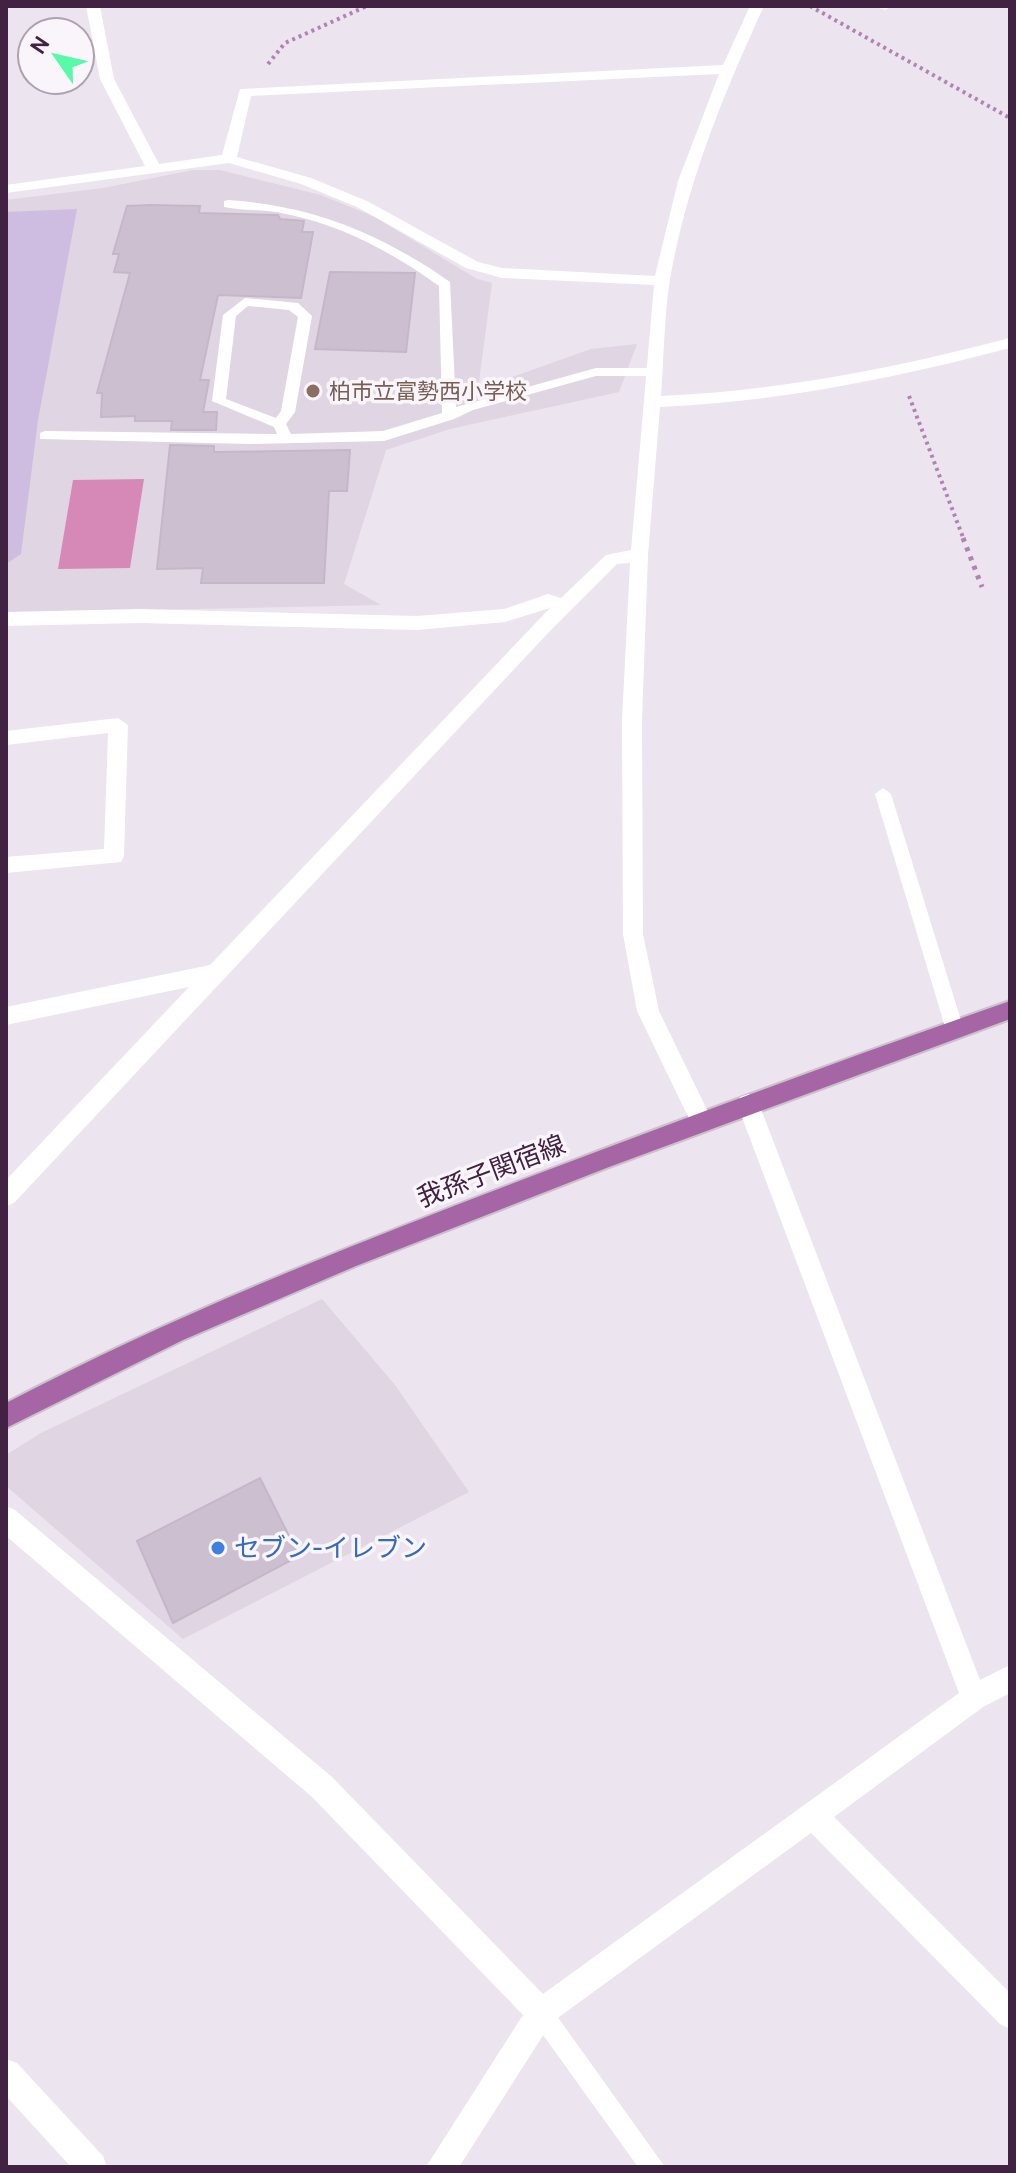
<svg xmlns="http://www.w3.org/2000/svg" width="1016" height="2173" viewBox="0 0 1016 2173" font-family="Cabin,'Noto Sans JP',sans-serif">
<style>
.built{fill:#e0d5e2}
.green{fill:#cfbce1}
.water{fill:#d689b7}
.building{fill:#ccc0d0;stroke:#c6b6c9;stroke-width:2}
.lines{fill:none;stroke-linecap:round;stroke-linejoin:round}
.primary-casing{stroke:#cac1ca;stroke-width:4}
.path-far1{stroke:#b183b4;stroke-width:4;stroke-dasharray:3 4;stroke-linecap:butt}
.path{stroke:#b183b4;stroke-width:5;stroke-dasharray:4 6;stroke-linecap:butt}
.service{fill:#fff;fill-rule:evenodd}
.minor{fill:#fff;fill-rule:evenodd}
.primary{fill:#a666a6;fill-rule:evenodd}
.education-dot{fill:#8d6e63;stroke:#f9f5fa;stroke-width:3}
.shop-dot{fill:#3f7fe0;stroke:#f9f5fa;stroke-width:3}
.labels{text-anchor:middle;stroke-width:7;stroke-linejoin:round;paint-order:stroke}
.far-education-label{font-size:22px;fill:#785e54;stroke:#f9f5fa;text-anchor:start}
.street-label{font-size:26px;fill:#412242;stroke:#f9f5fa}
.shop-label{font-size:26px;fill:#366cbe;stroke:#f9f5fa;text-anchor:start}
</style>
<rect width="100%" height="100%" fill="#ece4ee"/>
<!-- built -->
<path class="built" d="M193,170H220L321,195L375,217L477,279L492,283L478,389L591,349L637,344L619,392L450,429L386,450L344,584L381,605L6,613V200L103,188Z
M322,1299L395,1385L469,1492L183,1639L6,1486V1455L41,1433Z"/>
<!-- green -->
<path class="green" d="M77,209L38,420L21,554L6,564V212Z"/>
<!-- water -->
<path class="water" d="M144,479L130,568L58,569L73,480Z"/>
<!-- building -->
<path class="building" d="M150,205L200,206L199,213L278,215L280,219L304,221L302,232H313L301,298L218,295L200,380H209L203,412H217L216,430H171L172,421H135V416L101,417L102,393H97L130,273L114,272L119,254H113L127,206Z
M330,272L415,273L406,352L315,349Z
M170,445L214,446V452L350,450L347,491H329L324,583H201L203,568L157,569Z
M260,1478L299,1556L173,1623L137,1541Z"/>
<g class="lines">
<!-- primary casing -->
<g class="primary-casing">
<path id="primary" d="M1010,1001V1019L609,1167L356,1266L183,1340L6,1428V1403C183,1310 369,1238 556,1167C706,1110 858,1054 1010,1001Z"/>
</g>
<!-- path-far1 -->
<path class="path-far1" d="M810,6L1010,118
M268,64L285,43L367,6
M909,396L964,540"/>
<!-- path -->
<path class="path" d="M963,538L982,587"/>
<!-- service -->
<path class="service" d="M228,200C311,205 382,234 450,282L456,407L596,368H654L661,372L654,376H596L473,410L454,419L384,441L250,444L40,439V433L45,431L277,434L274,427L212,401L223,315L245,298L298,303L312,316L295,412L286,424L291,434L383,431L442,413L439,286C393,253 342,225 286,214C265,209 244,211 224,207V201ZM248,306L289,310L298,317L281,411L276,418L226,399L236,316Z
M883,788L891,794L964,1030L961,1035H949L946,1030L875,794Z
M541,2001L549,2005L665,2167H638L533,2021L529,2013L533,2005Z"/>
<!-- minor -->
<path class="minor" d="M86,6H100L114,79L159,164L222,155L240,89L723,65L750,6H764C723,95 687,183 670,279C664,317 664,358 661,396C780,391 895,368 1010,338V348C895,378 779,402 660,407L648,555L642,720L643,934L659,1011L712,1120L709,1127L701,1130L693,1127L637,1011L623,934L622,720L630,563L617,564L549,632L14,1203L6,1206V1180L189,987L6,1025V1007L210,965L550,608L505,622L417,630L140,623L6,626V612L140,609L417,616L504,609L548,594L561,598L606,555L631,550L654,285L502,278L466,268L357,207L301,184L229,163L6,193V185L145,166L100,79ZM719,74L678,181L655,276L502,268L478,262L367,201L311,178L237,157L251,96Z
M872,6H892L885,10Z
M118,718L128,725L124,856L121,862L6,873V857L104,849L108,733L6,745V731Z
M748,1094L756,1097L759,1104L980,1680L1010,1665V1693L983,1707L834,1817L1010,1993V2029L1000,2024L811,1833L551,2023L459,2167H426L523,2015L312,1797L6,1536V1506L15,1510L332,1777L543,1994L959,1693L737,1104L740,1097Z
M6,2059L17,2063L103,2156L107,2167H71L6,2096Z"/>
<!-- primary -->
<use href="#primary" class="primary"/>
</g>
<!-- markers -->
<circle class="education-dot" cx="313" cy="391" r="8"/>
<circle class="shop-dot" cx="218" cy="1548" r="8"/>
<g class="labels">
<!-- far-education labels -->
<g class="far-education-label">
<text x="329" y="399">柏市立富勢西小学校</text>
</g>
<!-- street labels -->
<g class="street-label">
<text transform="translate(491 1171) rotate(-21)" y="9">我孫子関宿線</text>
</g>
<!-- shop labels -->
<g class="shop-label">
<text x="234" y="1557">セブン-イレブン</text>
</g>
</g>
<!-- border -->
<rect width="1016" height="2173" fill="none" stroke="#412242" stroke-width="16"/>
<!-- north arrow -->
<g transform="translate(56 56) rotate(304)"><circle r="38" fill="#f9f5fa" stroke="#afa1b0" stroke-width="2"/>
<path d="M0-6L14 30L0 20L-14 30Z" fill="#57faa8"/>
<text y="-12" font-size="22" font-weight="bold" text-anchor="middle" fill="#412242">N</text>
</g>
</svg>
